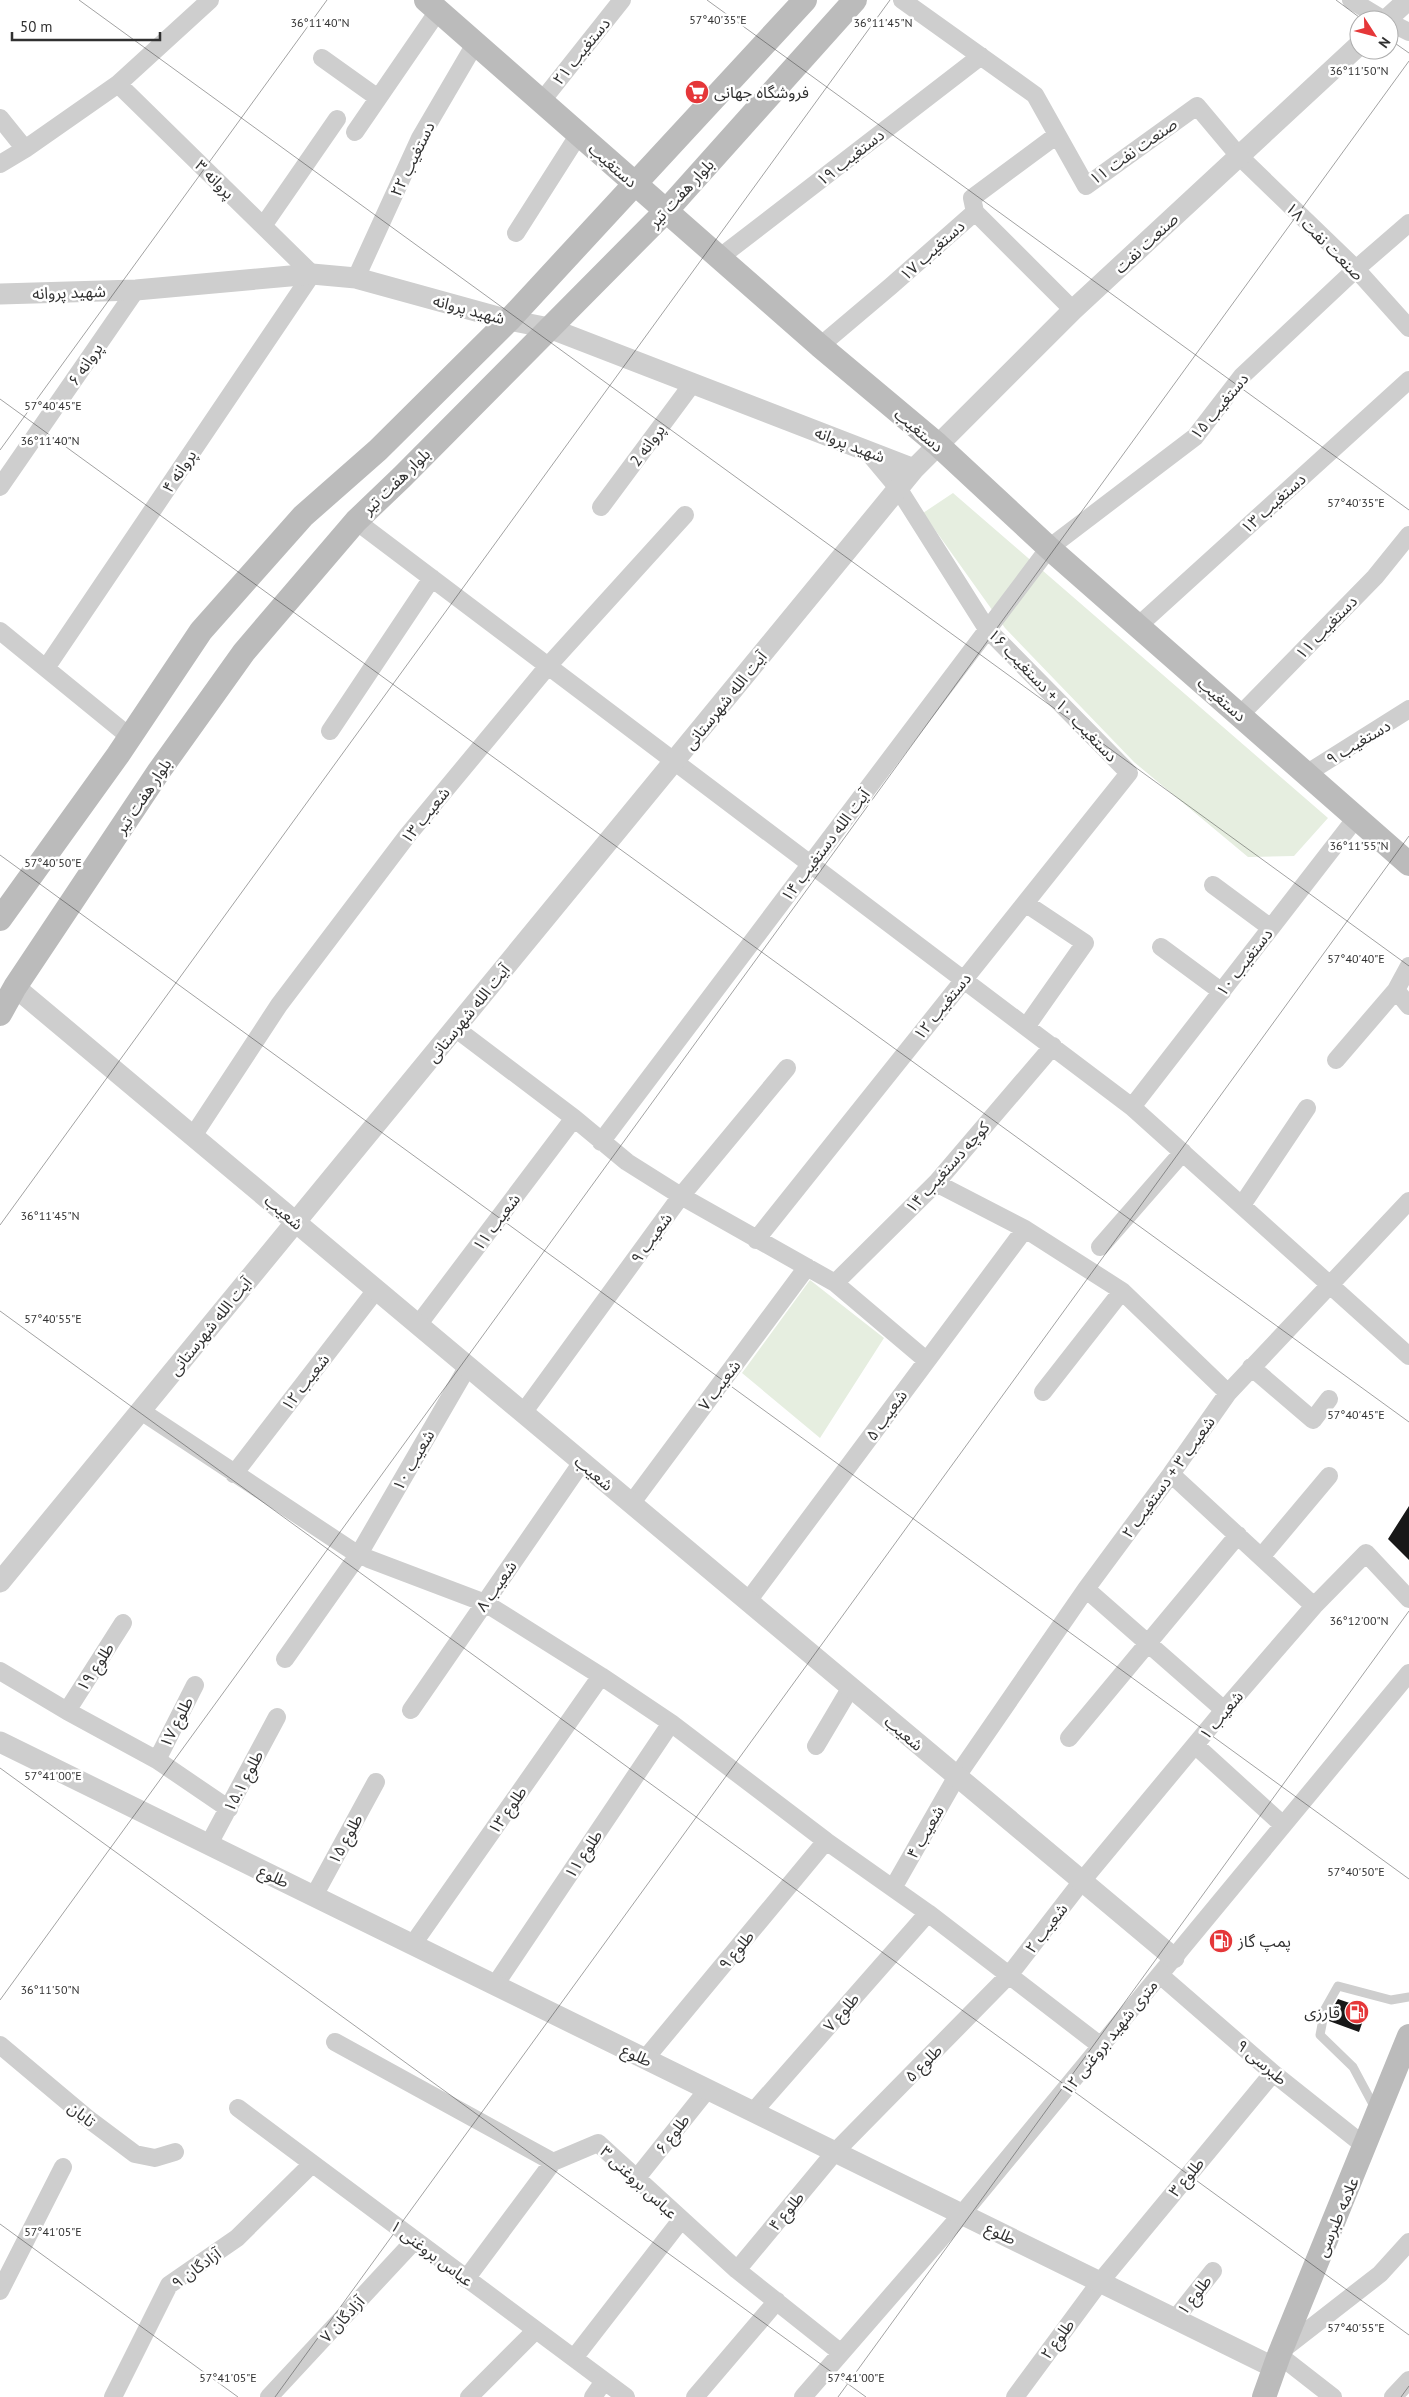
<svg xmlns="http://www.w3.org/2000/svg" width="1409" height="2397" viewBox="0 0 1409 2397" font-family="'PT Sans','Noto Sans Arabic',sans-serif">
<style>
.green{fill:#e6eee0}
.building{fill:#181818}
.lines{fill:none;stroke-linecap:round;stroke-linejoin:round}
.service{stroke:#cecece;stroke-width:9}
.minor{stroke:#cecece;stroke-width:18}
.tertiary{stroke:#cecece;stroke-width:21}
.secondary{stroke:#bbb;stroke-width:24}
.ticks{fill:none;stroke:#313131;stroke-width:1;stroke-opacity:0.45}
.labels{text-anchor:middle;stroke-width:5;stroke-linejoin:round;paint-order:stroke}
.street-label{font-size:16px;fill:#313131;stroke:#fff}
.poi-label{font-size:16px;fill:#313131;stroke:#fff;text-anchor:start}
.ticks-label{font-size:12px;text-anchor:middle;fill:#313131;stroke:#fff;stroke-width:5;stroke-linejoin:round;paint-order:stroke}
</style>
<rect width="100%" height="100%" fill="#fff"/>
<!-- green -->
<path class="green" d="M953,493L1328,818L1294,856L1248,857L1134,762L1005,628L923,513Z
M810,1280L884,1338L820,1438L742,1373Z"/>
<!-- building -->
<path class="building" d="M1409,1506V1560L1388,1539Z
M1338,1999L1367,2009L1359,2032L1329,2021L1331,2011Z"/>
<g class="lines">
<!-- service -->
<path class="service" d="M1376,2110L1353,2067L1320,2035L1325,2009L1338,1986L1391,2000L1409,1997"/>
<!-- minor -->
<path class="minor" d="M902,0L1035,95L1086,186L1197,106L1239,156L1356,269L1409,328
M1351,0L1384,20
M1389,22L1409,32
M322,58L378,98
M541,102L622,0
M0,118L25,149
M355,132L438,11
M0,164L25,149L118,84L210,0
M975,212L1073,310
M263,226L337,119
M516,233L579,134
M719,258L981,56
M356,278L420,138L475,44
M820,346L891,286L975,212L972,198L1057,135
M0,487L136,290
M601,507L693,383
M356,521L1132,1107L1409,1356
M1138,626L1409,380
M0,631L130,737
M46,668L312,274L118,84
M1240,715L1375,577L1409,535
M330,731L432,578
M1306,774L1409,709
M1213,885L1271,928
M1025,903L1085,943L1026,1027
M1161,947L1222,992
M1409,966L1396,990L1409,1006
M455,1028L574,1118L627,1162L681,1196L835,1283L926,1360
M1336,1060L1396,990
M1132,1107L1356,818
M193,1136L279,1005L407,836L548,666L685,515
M601,1142L1049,548L1195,437L1242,376L1356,269L1409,223
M936,1183L1025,1229L1122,1291L1228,1393
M1242,1205L1307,1108
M756,1240L1129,773L987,629L898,488L867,451
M1100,1247L1183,1152
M835,1283L936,1183L1053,1046
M418,1325L574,1118
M1251,1367L1313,1420L1329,1399
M1043,1392L1122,1291
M141,1411L351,1550L369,1559L485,1603L601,1676L671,1723L826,1841L928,1913L1101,2046
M523,1413L681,1196L787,1068
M234,1474L376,1290
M1171,1474L1314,1606
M631,1504L807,1267
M1261,1557L1329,1476
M1086,1589L1224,1710
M748,1601L1025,1229
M285,1659L359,1554L468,1366
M0,1671L67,1711L157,1760L229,1809
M411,1710L582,1462
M67,1711L123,1623
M1069,1738L1238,1535
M1195,1745L1283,1825
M816,1746L851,1687
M157,1760L195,1685
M209,1844L277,1717
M893,1888L957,1776L1086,1589L1171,1474L1228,1393L1409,1201
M314,1896L376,1782
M413,1944L601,1676
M1160,1975L1273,2073L1366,2147
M495,1985L671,1723
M335,2042L553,2162L598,2143L737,2270L840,2352
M0,2045L87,2118L135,2154L155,2158L175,2152
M645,2059L826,1841
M238,2108L626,2397
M753,2112L928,1913
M636,2179L708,2089
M737,2270L835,2152L1010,1974L1082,1881L1224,1710L1314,1606L1366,1553L1409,1599
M466,2279L553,2162
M0,2291L63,2167
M1175,2319L1213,2271
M1281,2351L1380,2274L1409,2242
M1279,2355L1333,2397
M574,2358L681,2220
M113,2397L169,2285L237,2238L312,2164
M269,2397L415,2240
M469,2397L536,2330
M593,2397L604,2381
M695,2397L777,2301
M803,2397L962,2214L1409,1673
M1015,2397L1100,2282L1273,2073
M1393,2397L1409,2380"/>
<!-- tertiary -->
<path class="tertiary" d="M1386,20L1408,0
M0,294L136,290L312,274L356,278L509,320L549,328L914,469
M15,987L1174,1958
M0,1582L914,469L1073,310L1359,45
M0,1742L1275,2368"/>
<!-- secondary -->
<path class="secondary" d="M426,0L820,346L937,444L1049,548L1409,864
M0,919L118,755L201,631L303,516L378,450L509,320L805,0
M0,1014L15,987L159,771L244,652L356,521L402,477L666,211L855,0
M1264,2397L1279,2355L1409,2036"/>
</g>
<!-- ticks -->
<path class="ticks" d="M79,0L1409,966M707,0L1409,510M1336,0L1363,20M1389,39L1409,53M0,399L1409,1422M0,450L327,0M0,855L1409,1879M0,1225L890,0M0,1311L1409,2335M0,1768L866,2397M0,2000L1409,61M0,2224L238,2397M275,2397L1409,836M838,2397L1409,1611M1401,2397L1409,2386"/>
<!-- icons -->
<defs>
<g id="supermarket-disc" transform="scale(1.25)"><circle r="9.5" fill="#e53739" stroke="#fff"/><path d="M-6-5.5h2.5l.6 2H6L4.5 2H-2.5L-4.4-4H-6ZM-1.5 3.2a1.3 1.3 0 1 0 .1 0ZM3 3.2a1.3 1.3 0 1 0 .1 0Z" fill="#fff"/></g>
<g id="fuel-disc" transform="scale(1.25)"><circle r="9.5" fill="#e53739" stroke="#fff"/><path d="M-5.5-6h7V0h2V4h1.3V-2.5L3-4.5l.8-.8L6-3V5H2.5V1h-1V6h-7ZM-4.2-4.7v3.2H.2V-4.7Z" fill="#fff"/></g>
</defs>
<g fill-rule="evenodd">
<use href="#supermarket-disc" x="697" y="92"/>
<use href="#fuel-disc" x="1221" y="1941"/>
<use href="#fuel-disc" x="1357" y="2012"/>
</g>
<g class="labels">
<!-- street labels -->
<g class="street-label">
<text transform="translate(581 51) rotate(-51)" y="6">دستغیب ۲۱</text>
<text transform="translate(1133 151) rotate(-35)" y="6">صنعت نفت ۱۱</text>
<text transform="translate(850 157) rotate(-38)" y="6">دستغیب ۱۹</text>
<text transform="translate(412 159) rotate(-64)" y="6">دستغیب ۲۲</text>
<text transform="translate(613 165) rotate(41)" y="6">دستغیب</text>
<text transform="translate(215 179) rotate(45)" y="6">پروانه ۳</text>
<text transform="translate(681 193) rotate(-47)" y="6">بلوار هفت تیر</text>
<text transform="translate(1325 241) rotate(45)" y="6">صنعت نفت ۱۸</text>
<text transform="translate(1146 243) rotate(-43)" y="6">صنعت نفت</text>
<text transform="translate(932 250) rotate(-42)" y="6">دستغیب ۱۷</text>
<text transform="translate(69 292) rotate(-2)" y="6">شهید پروانه</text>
<text transform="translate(469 309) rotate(15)" y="6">شهید پروانه</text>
<text transform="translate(85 364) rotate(-55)" y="6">پروانه ۶</text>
<text transform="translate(1219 406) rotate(-50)" y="6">دستغیب ۱۵</text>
<text transform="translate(919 430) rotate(40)" y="6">دستغیب</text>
<text transform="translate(850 444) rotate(21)" y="6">شهید پروانه</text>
<text transform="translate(647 445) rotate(-54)" y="6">پروانه 2</text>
<text transform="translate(179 471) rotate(-56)" y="6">پروانه ۴</text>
<text transform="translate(396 481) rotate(-44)" y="6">بلوار هفت تیر</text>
<text transform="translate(1273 503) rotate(-42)" y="6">دستغیب ۱۳</text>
<text transform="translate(1326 627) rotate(-46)" y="6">دستغیب ۱۱</text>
<text transform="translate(1053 695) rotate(46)" y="6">دستغیب ۱۰ + دستغیب ۱۶</text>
<text transform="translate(1222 699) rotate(41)" y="6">دستغیب</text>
<text transform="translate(725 700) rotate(-51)" y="6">آیت الله شهرستانی</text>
<text transform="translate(1358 742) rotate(-31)" y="6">دستغیب ۹</text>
<text transform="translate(143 796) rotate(-56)" y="6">بلوار هفت تیر</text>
<text transform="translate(425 815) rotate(-51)" y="6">شعیب ۱۳</text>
<text transform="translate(825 845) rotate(-53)" y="6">آیت الله دستغیب ۱۴</text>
<text transform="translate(1244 962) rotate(-52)" y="6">دستغیب ۱۰</text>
<text transform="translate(942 1006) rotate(-51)" y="6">دستغیب ۱۲</text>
<text transform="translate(468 1013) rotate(-51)" y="6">آیت الله شهرستانی</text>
<text transform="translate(947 1167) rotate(-48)" y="6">کوچه دستغیب ۱۴</text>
<text transform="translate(284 1212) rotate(40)" y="6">شعیب</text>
<text transform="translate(496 1222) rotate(-53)" y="6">شعیب ۱۱</text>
<text transform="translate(651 1238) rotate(-54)" y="6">شعیب ۹</text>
<text transform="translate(210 1326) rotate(-51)" y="6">آیت الله شهرستانی</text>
<text transform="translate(305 1382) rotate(-52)" y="6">شعیب ۱۲</text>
<text transform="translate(719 1385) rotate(-53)" y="6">شعیب ۷</text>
<text transform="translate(886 1415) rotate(-54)" y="6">شعیب ۵</text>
<text transform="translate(413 1460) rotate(-60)" y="6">شعیب ۱۰</text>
<text transform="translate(594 1473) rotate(40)" y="6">شعیب</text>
<text transform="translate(1168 1477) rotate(-54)" y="6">شعیب ۳ + دستغیب ۲</text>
<text transform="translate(496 1586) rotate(-55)" y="6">شعیب ۸</text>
<text transform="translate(95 1667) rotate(-57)" y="6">طلوع ۱۹</text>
<text transform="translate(1221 1715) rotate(-50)" y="6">شعیب ۱</text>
<text transform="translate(176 1722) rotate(-63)" y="6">طلوع ۱۷</text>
<text transform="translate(904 1733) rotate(40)" y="6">شعیب</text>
<text transform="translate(243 1781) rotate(-62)" y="6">طلوع ۱۵.۱</text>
<text transform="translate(507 1810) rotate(-55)" y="6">طلوع ۱۳</text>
<text transform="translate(925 1832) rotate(-60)" y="6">شعیب ۴</text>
<text transform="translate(345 1839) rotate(-61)" y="6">طلوع ۱۵</text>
<text transform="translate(583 1854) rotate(-56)" y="6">طلوع ۱۱</text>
<text transform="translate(274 1876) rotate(26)" y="6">طلوع</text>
<text transform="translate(1046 1928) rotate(-52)" y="6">شعیب ۲</text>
<text transform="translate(736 1950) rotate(-50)" y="6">طلوع ۹</text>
<text transform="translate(841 2012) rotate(-49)" y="6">طلوع ۷</text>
<text transform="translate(1109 2037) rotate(-51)" y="6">۱۲ متری شهید بروغنی</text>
<text transform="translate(637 2055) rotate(26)" y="6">طلوع</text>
<text transform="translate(1262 2062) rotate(40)" y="6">طبرسی ۹</text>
<text transform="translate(923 2063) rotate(-45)" y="6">طلوع ۵</text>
<text transform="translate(82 2114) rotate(39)" y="6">تابان</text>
<text transform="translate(672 2134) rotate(-52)" y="6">طلوع ۶</text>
<text transform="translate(1186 2177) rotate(-50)" y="6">طلوع ۳</text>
<text transform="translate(639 2182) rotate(43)" y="6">عباس بروغنی ۳</text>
<text transform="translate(786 2211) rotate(-50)" y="6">طلوع ۴</text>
<text transform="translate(1337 2217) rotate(-67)" y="6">علامه طبرسی</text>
<text transform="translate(1001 2233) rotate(26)" y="6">طلوع</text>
<text transform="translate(432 2253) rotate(37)" y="6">عباس بروغنی ۱</text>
<text transform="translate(196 2268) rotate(-36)" y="6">آزادگان ۹</text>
<text transform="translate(1194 2295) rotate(-52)" y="6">طلوع ۱</text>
<text transform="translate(342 2319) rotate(-47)" y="6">آزادگان ۷</text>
<text transform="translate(1057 2339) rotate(-54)" y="6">طلوع ۲</text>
</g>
<!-- poi labels -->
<g class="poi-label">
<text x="714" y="98">فروشگاه جهانی</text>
<text x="1238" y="1947">پمپ گاز</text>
<text x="1340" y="2018" text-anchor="end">قارزی</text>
</g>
</g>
<g class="ticks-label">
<text x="718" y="24">57°40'35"E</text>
<text x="320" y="27">36°11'40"N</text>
<text x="883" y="27">36°11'45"N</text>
<text x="1359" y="75">36°11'50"N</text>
<text x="53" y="410">57°40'45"E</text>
<text x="50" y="445">36°11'40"N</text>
<text x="1356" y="507">57°40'35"E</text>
<text x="1359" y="850">36°11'55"N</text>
<text x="53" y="867">57°40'50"E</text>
<text x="1356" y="963">57°40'40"E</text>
<text x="50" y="1220">36°11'45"N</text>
<text x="53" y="1323">57°40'55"E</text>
<text x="1356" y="1419">57°40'45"E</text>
<text x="1359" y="1625">36°12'00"N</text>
<text x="53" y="1780">57°41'00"E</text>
<text x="1356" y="1876">57°40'50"E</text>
<text x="50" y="1994">36°11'50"N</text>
<text x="53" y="2236">57°41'05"E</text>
<text x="1356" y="2332">57°40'55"E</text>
<text x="228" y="2382">57°41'05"E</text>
<text x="856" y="2382">57°41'00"E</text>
</g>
<!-- north arrow -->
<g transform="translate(1374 35) rotate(126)"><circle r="24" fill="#ffffff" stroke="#adadad"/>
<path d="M0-4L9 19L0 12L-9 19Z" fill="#e53739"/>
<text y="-8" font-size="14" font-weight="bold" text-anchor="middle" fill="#313131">N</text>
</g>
<!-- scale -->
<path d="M12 32v8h148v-8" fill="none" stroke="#313131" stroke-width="2.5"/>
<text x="20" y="32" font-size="15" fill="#313131" stroke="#ffffff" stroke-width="4" paint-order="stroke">50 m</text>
</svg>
